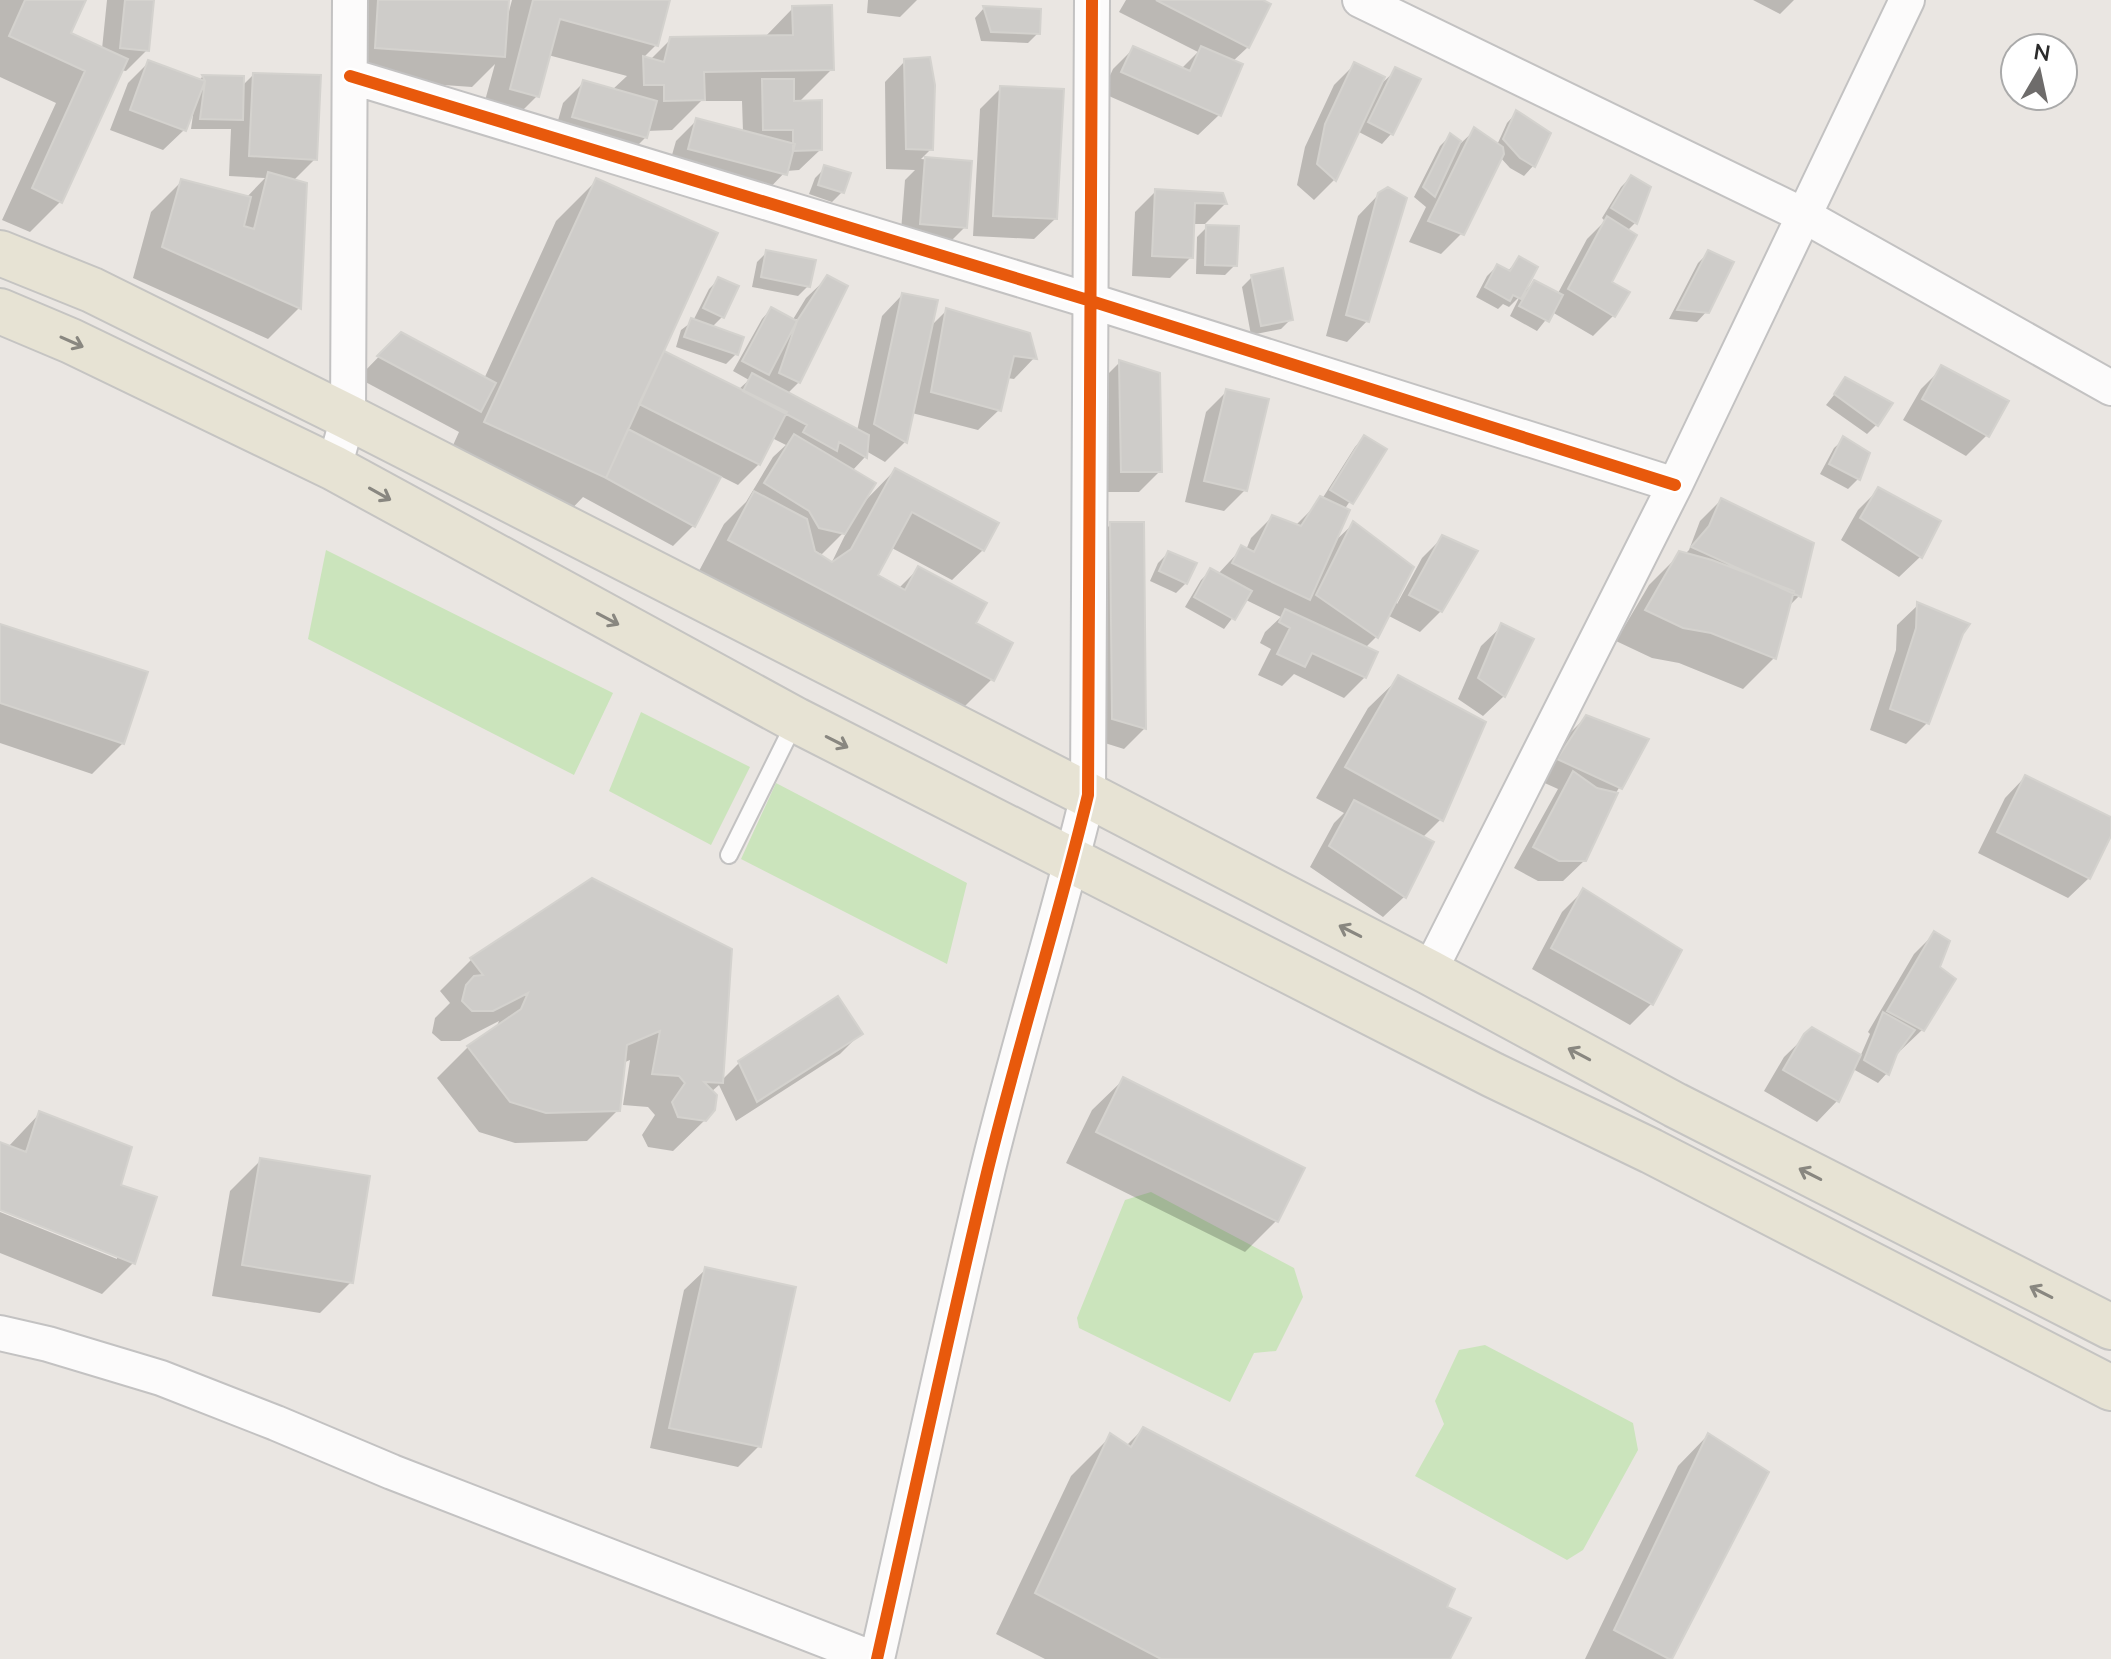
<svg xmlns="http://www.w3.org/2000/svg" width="2111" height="1659" viewBox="0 0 2111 1659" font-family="'Nunito Sans',sans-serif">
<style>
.green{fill:#cbe4bc}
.shadow{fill:#0003;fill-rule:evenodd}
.building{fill:#ceccc9;stroke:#d4d2ce;stroke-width:2}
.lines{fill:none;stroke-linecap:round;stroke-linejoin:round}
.lane-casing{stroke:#c3c2c2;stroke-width:20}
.street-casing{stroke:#c3c2c2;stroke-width:38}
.primary-casing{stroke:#c5c4c2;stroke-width:48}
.lane{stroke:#fcfbfb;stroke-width:16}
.street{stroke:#fcfbfb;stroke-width:34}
.primary{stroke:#e7e3d4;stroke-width:44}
.cycleway-casing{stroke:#fff;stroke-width:17}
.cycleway{stroke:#e8590c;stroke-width:12}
.oneway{stroke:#898780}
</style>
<rect width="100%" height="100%" fill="#eae6e2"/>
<!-- green -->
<path class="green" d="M326,550L613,693L574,775L308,639Z
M641,712L750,767L711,845L609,791Z
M776,783L967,883L947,964L741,859Z
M1151,1192L1294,1268L1303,1297L1276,1351L1254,1353L1230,1402L1079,1328L1077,1318L1125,1200Z
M1485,1345L1633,1423L1638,1450L1583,1550L1567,1560L1415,1476L1444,1424L1435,1401L1459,1350Z"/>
<!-- shadow -->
<path class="shadow" d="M0,0H84L68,34L102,49L107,0H152L147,50L126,71L120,70L61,201L30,232L2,220L56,103L0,77Z
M351,0H507L508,15L512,0H668L657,44L643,58L650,60L671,39L764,38L793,8L832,69L798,103L820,150L799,170L786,171L764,194L668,169L676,141L697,120L743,132L742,101H701L672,130L647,131L646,137L625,158L553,138L563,103L584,82L612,90L627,76L548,55L537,96L506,127L480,119L495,64L472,87L345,78Z
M868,0H917L900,17L867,13Z
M1126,0H1259L1248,47L1232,62L1219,115L1198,135L1102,93L1113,69L1134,48L1181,69L1198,52L1119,12Z
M1753,0H1794L1780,14Z
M984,8L1038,33L1028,43L981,41L975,18Z
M905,61L931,149L921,159L970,163L965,227L944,248L900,244L905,180L915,170L886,169L885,82Z
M149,62L199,81L202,77L242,78V86L253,75L315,159L293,181L305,184L299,308L268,339L133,278L151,212L182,181L246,198L265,178L229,176L231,129H191L194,108L184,130L163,150L110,130L128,83Z
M1354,65L1379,86L1396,70L1391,134L1382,144L1357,131L1334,180L1314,200L1297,185L1305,147L1334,85Z
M1001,88L1055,219L1034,239L973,236L980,109Z
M1516,113L1533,166L1524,176L1510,168L1500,157L1462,233L1441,254L1409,242L1426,207L1414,197L1440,146L1450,136L1460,144L1475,130L1497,145L1507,123Z
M825,168L842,192L832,202L809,194L815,178Z
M1631,177L1648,188L1635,223L1627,231L1610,283L1614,315L1593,336L1552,312L1537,331L1510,316L1520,296L1509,307L1503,304L1498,309L1476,297L1487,276L1497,266L1507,272L1519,259L1522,294L1534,282L1557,295L1587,239L1605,221L1602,218L1621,187Z
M596,181L658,360L738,390L749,380L733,371L762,319L771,309L792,321L806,298L827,278L799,382L787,394L857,431L882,316L902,295L930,327L947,310L1034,358L1014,379L1007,378L999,410L978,430L912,413L905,442L885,462L866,451L865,457L852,471L865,501L895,470L983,550L952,580L890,547L875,575L899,588L919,568L973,624L992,679L961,710L699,571L724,524L746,502L773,457L786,445L772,438L759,464L738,485L720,476L693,526L673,546L583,497L564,517L445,463L459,432L358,378L401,334L484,379L556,221ZM796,319H802L792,330L791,329ZM849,527L831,564L813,551L822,554Z
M1156,191L1222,195L1225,204L1205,224H1192L1191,257L1170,278L1132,276L1135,212Z
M1379,194L1367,321L1347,342L1326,336L1358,216Z
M1207,227L1235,265L1225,275L1196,274L1197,237Z
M767,252L808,286L798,296L752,287L757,262Z
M1708,253L1707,311L1697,322L1669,319L1698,263Z
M1252,277L1291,319L1281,329L1251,335L1242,287Z
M719,279L736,287L722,317L712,327L736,354L726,364L676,347L681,330L693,321L709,289Z
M1120,362L1160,471L1139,492H1101L1099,383Z
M1942,368L1987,435L1966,456L1903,420L1921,389Z
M1846,380L1877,424L1867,434L1826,405Z
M1227,391L1245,490L1224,511L1185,502L1206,412Z
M1364,437L1384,450L1344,510L1333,543L1353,524L1397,604L1422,558L1443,537L1441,611L1420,632L1387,615L1376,637L1365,648V677L1344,698L1294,674L1282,686L1258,675L1271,649L1260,643L1265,632L1281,617L1246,600L1224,629L1185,607L1201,580L1211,570L1218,574L1242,548L1246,550L1251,538L1272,517L1295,526L1322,499L1355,447Z
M1844,439L1858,479L1848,489L1820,474L1834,448Z
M1878,490L1938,522L1920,557L1899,577L1841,540L1858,510Z
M1721,500L1806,559L1799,596L1787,608L1774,658L1743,689L1679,663L1652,658L1616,641L1649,585L1680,554L1684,555L1689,550L1700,521Z
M1111,524H1142L1144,729L1124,749L1092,739L1090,545Z
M1168,553L1186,583L1176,593L1150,581L1158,563Z
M1918,605L1927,723L1906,744L1870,730L1896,650L1897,625Z
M0,626L123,743L92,774L0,743Z
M1502,626L1504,696L1483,716L1458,699L1481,646Z
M1399,678L1441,819L1422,838L1432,843L1404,897L1383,917L1310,867L1334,823L1344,813L1316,798L1368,708Z
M1586,717L1646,740L1616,793L1585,860L1563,881H1538L1514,868L1558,789L1538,780L1565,738Z
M2025,777L2111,819V831L2089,878L2068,898L1978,853L2005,798Z
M592,880L721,1081L739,1063L860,1034L840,1054L736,1121L719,1085L711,1092L705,1120L673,1151L648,1147L642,1135L655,1115L648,1107L623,1105L630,1060L623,1063L618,1110L587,1141L515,1143L479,1132L437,1078L468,1047L496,1028L499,1021L460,1041H441L432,1033L435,1018L450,1003L440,991L471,960Z
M1583,891L1679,950L1651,1004L1630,1025L1532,969L1562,912Z
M1934,934L1938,968L1922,1030L1901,1050L1899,1049L1887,1073L1878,1083L1853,1069L1837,1101L1817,1122L1764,1091L1784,1057L1813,1029L1860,1057L1870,1034L1868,1032L1914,954Z
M1123,1080L1276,1221L1245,1252L1066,1163L1092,1110Z
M40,1113L119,1186L133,1263L102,1294L0,1253V1212L117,1259V1255L0,1208V1144L8,1147Z
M261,1160L351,1282L320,1313L212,1296L230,1191Z
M705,1270L759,1446L738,1467L650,1448L684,1290Z
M1143,1429L1444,1608L1448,1659H1045L996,1634L1071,1476L1111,1436L1126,1446Z
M1708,1435L1670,1659H1585L1678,1466Z"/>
<!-- building -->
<path class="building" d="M25,0H86L71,33L128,59L62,203L32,188L85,71L9,36Z
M125,0H154L149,51L120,48Z
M378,0H509L505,57L375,48Z
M533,0H670L658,46L560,19L539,97L510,89Z
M1156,0H1263L1271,4L1249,48Z
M832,5L834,70L704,72L705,100L664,101V85H644L643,56L664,62L670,37L793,35L792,6Z
M983,6L1041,9L1040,34L991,32Z
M1133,46L1190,71L1201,46L1243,64L1221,116L1121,72Z
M930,57L935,85L933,150L906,149L904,59Z
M148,60L205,81L186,131L130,110Z
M1354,62L1385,77L1336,181L1317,164L1325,124Z
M1395,67L1421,79L1393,135L1368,122Z
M253,73L321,75L317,160L249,156Z
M202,75L244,76L243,120L200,119L205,81Z
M762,79H794V101L822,100V150L793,151V130H763Z
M583,80L657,101L647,138L572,117Z
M1000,86L1064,89L1057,219L993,216Z
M1516,110L1551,133L1535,167L1520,158L1503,139Z
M696,118L795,144L787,175L688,149Z
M1474,127L1503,147L1504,154L1464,235L1428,221Z
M1450,133L1461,141L1435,197L1423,187Z
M925,157L972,161L967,228L920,224Z
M824,165L851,173L844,193L818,185Z
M268,172L307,183L301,309L162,247L181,179L251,197L244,226L254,229Z
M1631,175L1651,187L1637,224L1611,208Z
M596,178L718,233L606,478L484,422Z
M1388,187L1407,198L1369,322L1346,315L1378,193Z
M1155,189L1223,193L1227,204L1195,203L1193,258L1152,256Z
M1607,216L1637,235L1612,282L1630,292L1615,317L1568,289Z
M1206,225L1239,226L1237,266L1205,265Z
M766,250L816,260L810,287L761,277Z
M1708,250L1734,262L1709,313L1677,310Z
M1519,256L1538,267L1521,299L1513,295L1510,301L1485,287L1497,264L1510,271Z
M1283,268L1293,320L1261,326L1251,275Z
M827,275L848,286L800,383L779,373L797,321Z
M718,277L739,286L724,318L703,308Z
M1534,280L1563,295L1549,322L1519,306Z
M902,293L938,300L907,443L874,424Z
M771,307L797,321L769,375L742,361Z
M946,308L1030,333L1037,359L1014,356L1001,411L931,392Z
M691,318L744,337L738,355L684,337Z
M401,332L496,383L481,412L377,356Z
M664,351L787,412L760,465L639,404Z
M1119,360L1160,373L1162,472H1121Z
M1941,365L2009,401L1989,437L1922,399Z
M752,373L869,435L867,458L839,442L837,451L803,432L807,425L743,391Z
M1845,377L1893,403L1878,426L1834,394Z
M1226,389L1269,399L1247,491L1204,481Z
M628,429L721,477L695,527L606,478Z
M794,434L876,483L845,534L819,528L809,511L764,483Z
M1364,435L1387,449L1353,504L1330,490Z
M1843,436L1870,453L1860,480L1829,464Z
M895,468L999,523L984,551L912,512L878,575L905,590L918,566L987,603L976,623L1013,643L994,681L728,540L754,491L807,519L815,551L832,562L851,549Z
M1878,487L1941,521L1922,558L1860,518Z
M1320,496L1350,510L1310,600L1232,563L1241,545L1254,552L1272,515L1301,526Z
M1721,498L1814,543L1801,597L1691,547L1709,526Z
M1353,521L1414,567L1378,638L1316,595Z
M1110,522H1144L1146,729L1112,719Z
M1442,535L1478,551L1442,612L1409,595Z
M1168,551L1197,563L1187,584L1159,571Z
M1679,551L1712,560L1794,591L1776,659L1711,633L1683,628L1645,610Z
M1210,568L1252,591L1235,620L1194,597Z
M1917,602L1970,624L1963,634L1929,724L1890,709L1916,628Z
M1285,609L1378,652L1366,678L1312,653L1305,667L1277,654L1290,628L1279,622Z
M1501,623L1534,639L1505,697L1478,678Z
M0,624L148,672L124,744L0,703Z
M1398,675L1486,722L1443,821L1345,767Z
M1586,715L1649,739L1622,789L1557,759Z
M1573,771L1597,788L1618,793L1586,861H1559L1533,847Z
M2025,775L2111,817V836L2090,879L1997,832Z
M1354,800L1434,842L1406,898L1329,846Z
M592,878L732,949L723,1083L704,1082L717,1095L715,1110L706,1121L678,1117L672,1102L685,1083L679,1076L652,1074L660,1031L627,1045L620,1111L546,1113L510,1102L467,1046L521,1009L528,993L493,1011H472L462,1001L466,985L474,976L483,975L470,958Z
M1583,888L1682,950L1653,1005L1551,948Z
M1934,931L1950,941L1940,967L1956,979L1924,1031L1887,1011Z
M838,996L863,1034L757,1102L738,1061Z
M1883,1012L1915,1030L1897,1054L1889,1075L1864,1060Z
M1812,1027L1861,1055L1839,1102L1783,1070L1804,1034Z
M1123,1077L1305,1168L1278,1222L1096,1132Z
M39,1111L132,1147L121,1185L157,1197L135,1264L0,1210V1142L26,1152Z
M260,1158L370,1176L353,1283L242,1265Z
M705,1267L796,1287L761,1447L669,1428Z
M1143,1427L1455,1589L1447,1607L1471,1618L1450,1659H1161L1035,1593L1110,1433L1131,1447Z
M1708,1433L1769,1472L1672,1659H1669L1614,1630Z"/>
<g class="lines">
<!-- lane casing -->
<g class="lane-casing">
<path id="lane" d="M729,855L795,722"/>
</g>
<!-- street casing -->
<g class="street-casing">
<path id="street" d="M1360,0L1803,215L2111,388
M350,76L1091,301L1675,485
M334,468L348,417L350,0
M1429,972L1675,485L1907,0
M0,1333L48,1344L161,1378L276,1423L392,1472L874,1659
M877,1659C913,1500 947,1340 985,1181C1016,1051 1057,924 1088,795L1092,0"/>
</g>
<!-- primary casing -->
<g class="primary-casing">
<path id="primary" d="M0,253L92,290L348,417L1088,795L1429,972L1675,1105L2111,1327
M0,311L71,341L334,468L796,720L1493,1075L1651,1151L2111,1388"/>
</g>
<!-- lane -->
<use href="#lane" class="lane"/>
<!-- street -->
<use href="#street" class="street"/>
<!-- primary -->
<use href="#primary" class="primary"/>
<!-- cycleway casing -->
<g class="cycleway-casing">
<path id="cycleway" d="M350,76L1091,301L1675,485
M877,1659C913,1500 947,1340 985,1181C1016,1051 1057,924 1088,795L1092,0"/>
</g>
<!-- cycleway -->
<use href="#cycleway" class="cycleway"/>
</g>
<!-- one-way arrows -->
<defs><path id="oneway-shaft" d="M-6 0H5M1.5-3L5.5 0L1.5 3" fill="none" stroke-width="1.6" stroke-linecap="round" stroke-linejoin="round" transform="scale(2)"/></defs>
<g class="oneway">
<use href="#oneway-shaft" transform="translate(72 342) rotate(24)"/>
<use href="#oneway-shaft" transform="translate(380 494) rotate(29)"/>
<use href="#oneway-shaft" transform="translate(608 619) rotate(28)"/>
<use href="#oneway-shaft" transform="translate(837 742) rotate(27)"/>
<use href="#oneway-shaft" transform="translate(1350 931) rotate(-153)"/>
<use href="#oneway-shaft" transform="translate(1579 1054) rotate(-152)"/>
<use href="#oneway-shaft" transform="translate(1810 1174) rotate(-153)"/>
<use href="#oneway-shaft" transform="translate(2041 1292) rotate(-153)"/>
</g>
<!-- north arrow -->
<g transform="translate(2039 72) rotate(9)"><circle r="38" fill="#ffffff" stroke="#aaaaaa" stroke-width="2"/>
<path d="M0-6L14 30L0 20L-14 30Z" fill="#6e6c6b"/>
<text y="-12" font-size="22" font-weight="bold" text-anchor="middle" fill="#2b2b2b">N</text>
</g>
</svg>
